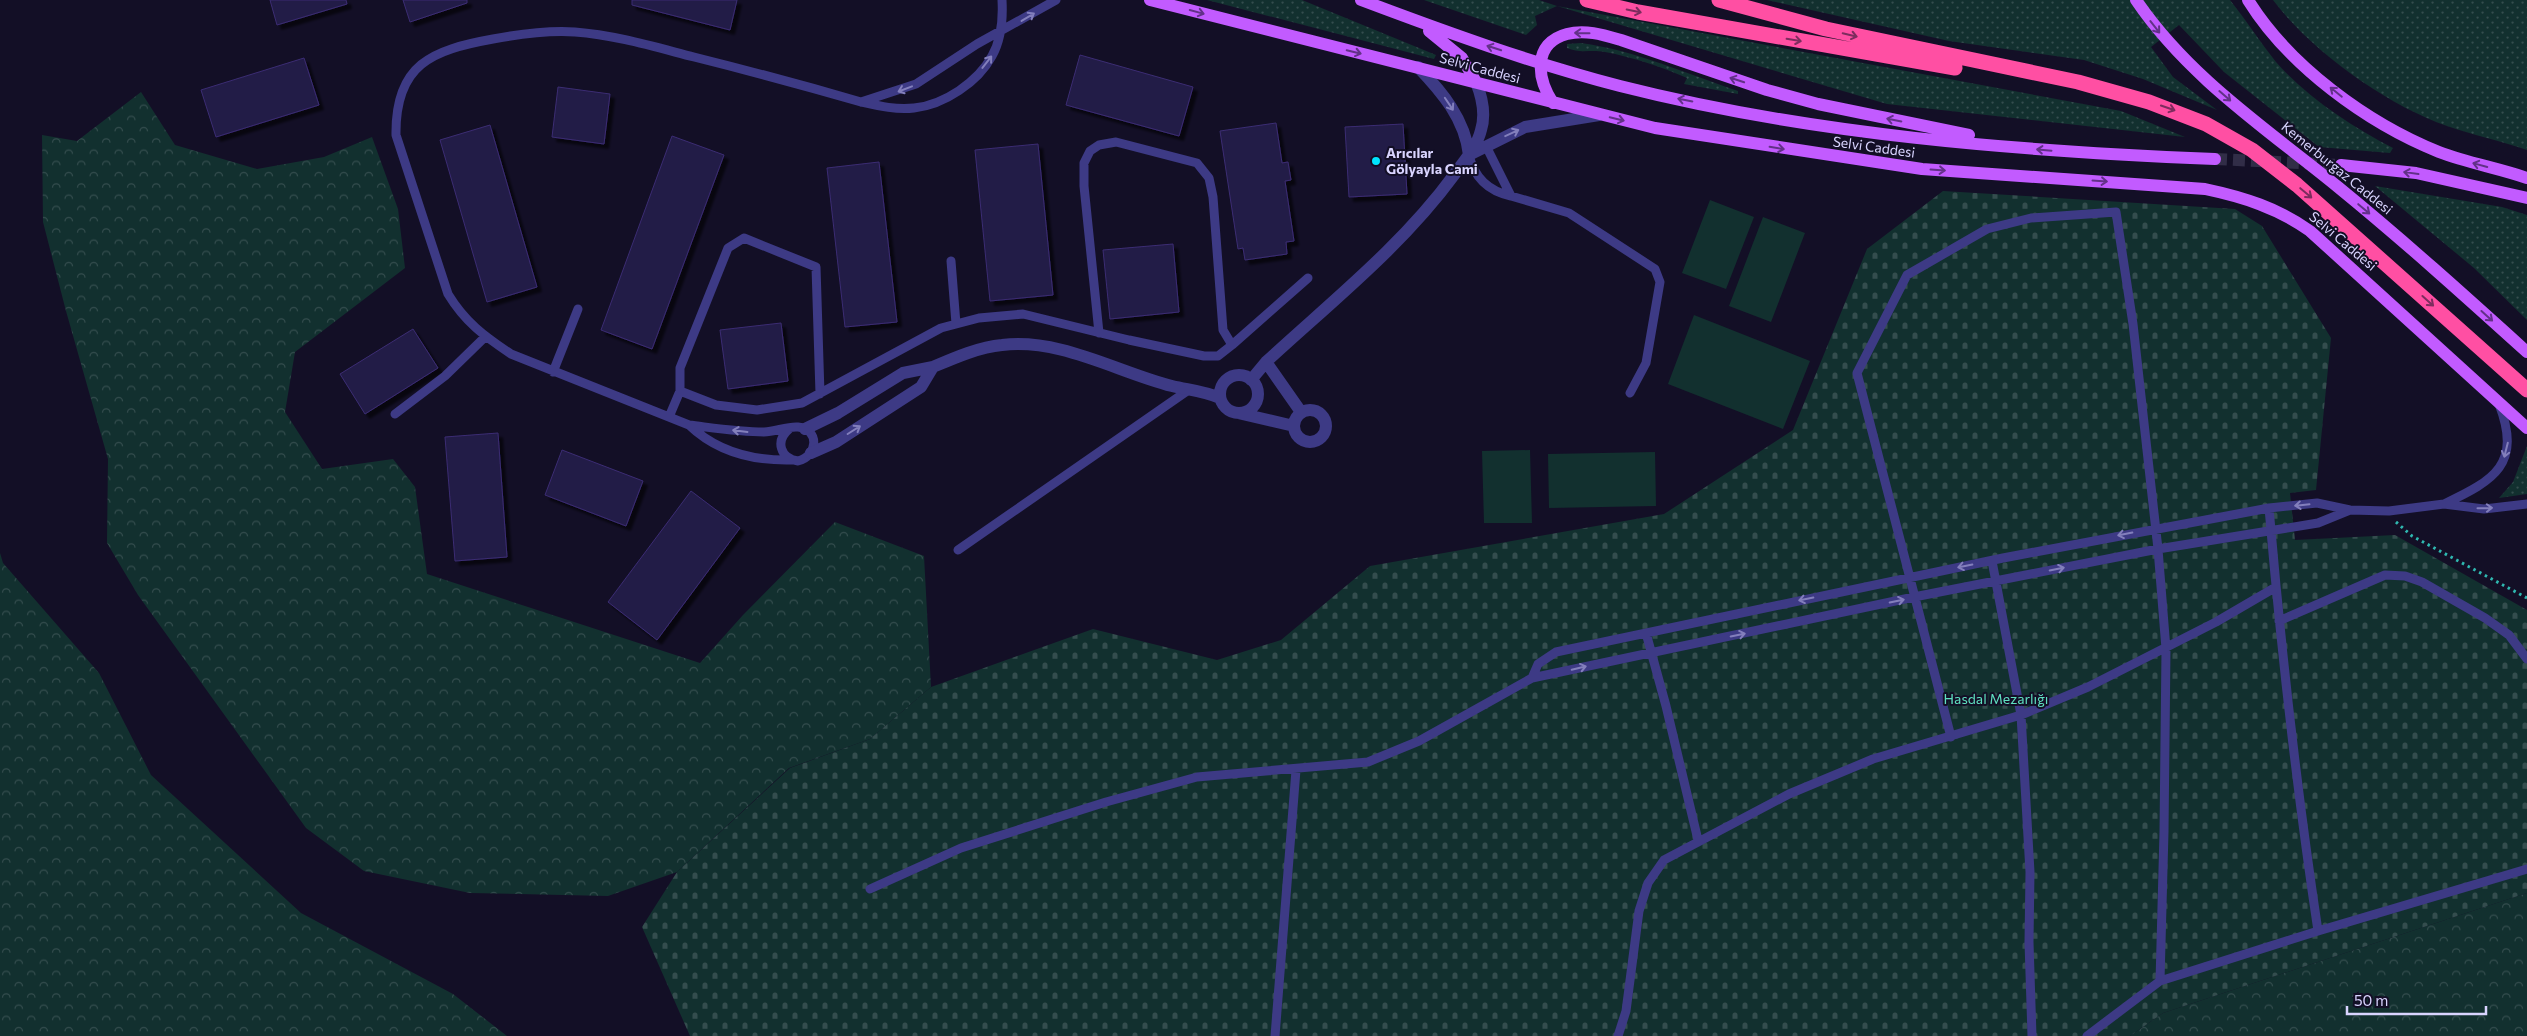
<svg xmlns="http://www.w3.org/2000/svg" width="2527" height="1036" viewBox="0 0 2527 1036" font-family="Commissioner,sans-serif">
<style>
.grass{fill:url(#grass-dots)}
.forest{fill:url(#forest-crowns)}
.cemetery{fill:url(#cemetery-stones)}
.pitch{fill:#12302f}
.building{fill:#241b47;stroke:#3b2d73;filter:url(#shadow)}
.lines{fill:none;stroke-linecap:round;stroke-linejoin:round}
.primary-tunnel{stroke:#312d47;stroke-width:12;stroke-dasharray:12 6;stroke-linecap:butt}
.path{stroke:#2fb8b0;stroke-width:3;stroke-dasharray:2.5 4;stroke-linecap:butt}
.service{stroke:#3d3a85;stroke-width:9}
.minor{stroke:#3d3a85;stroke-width:12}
.primary{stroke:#c25bff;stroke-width:12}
.motorway{stroke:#ff4fa3;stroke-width:15}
.oneway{stroke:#7d2c5e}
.oneway2{stroke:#623188}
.oneway3{stroke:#837fbc}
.poi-dot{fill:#00e5ff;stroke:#130f26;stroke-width:2}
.labels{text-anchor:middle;stroke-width:4;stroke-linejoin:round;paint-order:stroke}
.street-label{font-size:14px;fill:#d9d4ff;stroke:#130f26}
.poi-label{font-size:14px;font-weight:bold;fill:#d9d4ff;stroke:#130f26;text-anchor:start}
.park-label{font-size:14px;fill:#5fe0c0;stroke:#130f26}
</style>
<defs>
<pattern id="grass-dots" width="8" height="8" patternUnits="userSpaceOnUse" patternTransform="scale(1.25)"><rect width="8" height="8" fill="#12302f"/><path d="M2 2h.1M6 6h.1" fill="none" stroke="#344d4e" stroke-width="1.8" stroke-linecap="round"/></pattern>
<pattern id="forest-crowns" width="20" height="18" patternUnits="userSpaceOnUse" patternTransform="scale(1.25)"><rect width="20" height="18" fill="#12302f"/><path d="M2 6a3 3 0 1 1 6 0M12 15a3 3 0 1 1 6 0" fill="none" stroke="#344d4e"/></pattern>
<pattern id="cemetery-stones" width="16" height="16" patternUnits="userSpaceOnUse" patternTransform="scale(1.25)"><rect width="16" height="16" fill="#12302f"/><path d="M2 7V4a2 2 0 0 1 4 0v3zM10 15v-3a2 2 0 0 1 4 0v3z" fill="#344d4e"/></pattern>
<filter id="shadow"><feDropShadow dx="4.5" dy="4.5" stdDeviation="1" flood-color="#0009"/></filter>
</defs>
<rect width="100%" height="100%" fill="#130f26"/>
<!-- grass -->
<path class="grass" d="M1207,0H1302L1436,55L1434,59Z
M1424,0H1539L1557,6L2121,111L2185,137L1887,104L1557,6L1535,16L1537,25L1526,35Z
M1767,0H2230C2246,20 2260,42 2276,62C2308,98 2351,126 2393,148L2390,153L2319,147L2224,72L2179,25L2151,47L2173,77L2217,110L2143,79L2084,60L1949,41Z
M2273,0H2527V150C2501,141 2473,135 2447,126C2387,105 2311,51 2273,0Z
M1581,43C1634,50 1687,74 1738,91V94L1684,84L1687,78C1662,67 1632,57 1605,52C1590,49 1581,54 1567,48V44Z
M2375,186L2502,207L2527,215V320L2474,268Z
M2527,446V494L2499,498L2513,482Z"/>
<!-- forest -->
<path class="forest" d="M141,92L175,145L257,169L324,157L372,137L398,209L405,268L295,352L285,412L322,469L393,459L415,487L427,574L700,663L743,615L835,522L924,556L931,687L870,739L789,768L677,872L608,896L470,893L364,871L306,828L138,595L107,543L108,459L66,311L43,222L42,135L77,141Z
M0,553L3,563L99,673L151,775L301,913L453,994L507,1036H0Z
M2527,893V1036H2130L2163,1013Z"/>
<!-- cemetery -->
<path class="cemetery" d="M1943,191L2235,209L2262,226L2331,338L2316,490L2290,493L2295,540L2395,535L2527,610V893L2163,1013L2130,1036H690L642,927L677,872L790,768L870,739L931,687L1093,629L1217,660L1281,640L1370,566L1664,514L1793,430L1867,249Z"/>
<!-- pitch -->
<path class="pitch" d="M1710,200L1754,217L1726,289L1682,273Z
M1763,217L1805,233L1771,322L1729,306Z
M1694,315L1810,361L1783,429L1668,384Z
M1530,450L1532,523H1484L1482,451Z
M1655,452L1656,506L1549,508L1548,454Z"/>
<!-- building -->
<path class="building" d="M270,0H346L347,4L277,25Z
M403,0H467V3L410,22Z
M632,0H737L730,30L632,5Z
M1080,55L1193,87L1179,136L1066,105Z
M304,58L319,105L216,137L201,90Z
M558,87L610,94L604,144L552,137Z
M1276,123L1282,163L1288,162L1291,180L1285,181L1294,241L1286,242L1287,254L1245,260L1243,248L1238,249L1220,131Z
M1403,124L1407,194L1349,197L1345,127Z
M490,125L537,287L487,302L440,140Z
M672,136L724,155L652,349L601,330Z
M1038,144L1053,295L990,301L975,150Z
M879,162L897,322L845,327L827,168Z
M1173,244L1179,312L1110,319L1103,250Z
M781,323L788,381L728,389L720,330Z
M413,329L438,368L365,414L340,374Z
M498,433L507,557L455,561L445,437Z
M562,450L643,481L626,526L545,495Z
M691,491L740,528L657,640L608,602Z"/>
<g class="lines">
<!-- primary-tunnel -->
<path class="primary-tunnel" d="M2215,159L2341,165"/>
<!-- path -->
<path class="path" d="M2396,522L2412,536L2527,598"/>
<!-- service -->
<path class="service" d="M1002,0C1003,18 1001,40 992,56C978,82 944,105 914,108C896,110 879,106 861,102L916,84L977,44L1056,0
M1469,155C1474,177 1488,191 1511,196L1486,146
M1511,196L1569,213L1655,269L1660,282L1646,363L1630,393
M951,261L956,324
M1099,333L1084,186V163L1090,151L1099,145L1116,142L1197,163L1209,178L1213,197L1223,330L1232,345
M553,372L578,309
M680,391V368L728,248L744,238L816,267L820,394
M395,414L445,376L485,337
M669,417L680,391L716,405L757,410L802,403L941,328L979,318L1023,314L1129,340L1204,356H1218L1232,345L1308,278
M689,425L511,354C484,336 465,322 448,294L396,135C395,64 432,50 493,39C520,34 547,30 575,32C615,35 655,47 694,57C750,71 806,86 861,102
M789,429C775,441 780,458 798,461C818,456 820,429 798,427C787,426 775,432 764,432C739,432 714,428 689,425C717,452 755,461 792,460
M2444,504C2495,480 2522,464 2499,404
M2269,508C2281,649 2297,791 2318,931
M958,550L1190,389
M1992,561L2021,715L2030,872L2029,942L2032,1036
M2279,621L2385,575L2405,576L2422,582L2485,618L2509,635L2527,659
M1646,633L1666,706L1698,840
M1532,678L1538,664L1556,652L2003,558L2269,508L2317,503L2350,510L2389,511L2444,504L2484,509L2527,504
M1951,737L1857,373L1907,275L1987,229L2031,218L2116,212L2133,324L2158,549L2166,649L2164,832L2160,981
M870,889L961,848L1106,802L1197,777L1368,762L1419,741L1532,678L1914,597L2158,549L2318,523L2350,510
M1275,1036L1296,770
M1618,1036L1626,1011L1639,911L1648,883L1664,860L1789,794L1873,759L2021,715L2088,687L2216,622L2276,587
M2087,1036L2160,981L2318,931L2527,869"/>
<!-- minor -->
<path class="minor" d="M1418,67C1442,92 1465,119 1469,155
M1469,155L1525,127L1599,115
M1266,362L1301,412
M933,367C954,358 979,347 1002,345C1061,338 1117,372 1172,386C1189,390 1204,391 1220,398
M1220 394a19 19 0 1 1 38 0a19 19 0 1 1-38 0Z
M1251,380L1266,362C1331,302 1402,246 1454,175C1464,161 1477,147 1481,130C1486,114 1482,97 1476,82
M1294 426a16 16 0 1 1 32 0a16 16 0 1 1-32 0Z
M1238,413L1294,426
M805,429L838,413L903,373L933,367L921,387L836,442L811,453"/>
<!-- primary -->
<path class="primary" d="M1150,0L1655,128L1922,169L2205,189C2243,197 2278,208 2310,231L2527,428
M1361,0C1446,32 1531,63 1620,86C1813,135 2016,151 2215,159
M2136,0C2188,77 2267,129 2338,187C2403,240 2465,296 2527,352
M2248,0C2289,66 2367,123 2439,152C2468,163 2498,168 2527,178
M1429,31L1462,58L1476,82
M1553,103C1537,79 1532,43 1567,34C1585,29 1604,35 1621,40L1767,90L1818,104L1969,135
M2341,165L2416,173L2527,198"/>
<!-- motorway -->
<path class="motorway" d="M1587,0L1638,12L1955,68
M1719,0L1826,29L2078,82L2149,102L2206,124L2252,150L2297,185L2527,390"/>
</g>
<!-- one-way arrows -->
<defs><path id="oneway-shaft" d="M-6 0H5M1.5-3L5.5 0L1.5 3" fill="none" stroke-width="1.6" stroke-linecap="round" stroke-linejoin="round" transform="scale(1.25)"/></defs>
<g class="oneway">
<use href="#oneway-shaft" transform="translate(1634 11) rotate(12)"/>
<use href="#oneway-shaft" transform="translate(1850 35) rotate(13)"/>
<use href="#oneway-shaft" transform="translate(1794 40) rotate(9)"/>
<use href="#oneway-shaft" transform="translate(2168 108) rotate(19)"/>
<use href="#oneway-shaft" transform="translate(2306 193) rotate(40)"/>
<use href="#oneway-shaft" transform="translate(2428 301) rotate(42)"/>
</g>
<g class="oneway2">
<use href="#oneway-shaft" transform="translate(1197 12) rotate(15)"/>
<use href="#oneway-shaft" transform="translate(2155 27) rotate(52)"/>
<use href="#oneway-shaft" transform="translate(1582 33) rotate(-179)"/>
<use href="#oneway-shaft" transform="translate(1494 48) rotate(-162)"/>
<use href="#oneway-shaft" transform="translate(1354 52) rotate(13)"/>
<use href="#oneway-shaft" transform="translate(1737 80) rotate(-162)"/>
<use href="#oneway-shaft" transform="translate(2336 92) rotate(-141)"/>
<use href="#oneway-shaft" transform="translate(2225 96) rotate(41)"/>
<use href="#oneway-shaft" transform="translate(1685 100) rotate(-169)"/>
<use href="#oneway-shaft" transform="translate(1617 119) rotate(13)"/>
<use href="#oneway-shaft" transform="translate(1894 120) rotate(-169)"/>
<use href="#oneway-shaft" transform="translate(1777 148) rotate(9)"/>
<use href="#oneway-shaft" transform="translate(2044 150) rotate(-175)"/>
<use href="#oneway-shaft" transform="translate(2480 165) rotate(-165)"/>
<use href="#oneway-shaft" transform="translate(1938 170) rotate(4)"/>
<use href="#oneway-shaft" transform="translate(2411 173) rotate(-172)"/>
<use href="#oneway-shaft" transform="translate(2100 181) rotate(4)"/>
<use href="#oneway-shaft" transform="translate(2364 209) rotate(40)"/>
<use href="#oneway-shaft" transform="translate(2487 316) rotate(42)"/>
</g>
<g class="oneway3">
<use href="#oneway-shaft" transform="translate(1028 17) rotate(-31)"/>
<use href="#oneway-shaft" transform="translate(987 62) rotate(-52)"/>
<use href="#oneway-shaft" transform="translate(905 89) rotate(159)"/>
<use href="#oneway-shaft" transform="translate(1449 104) rotate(56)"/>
<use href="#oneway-shaft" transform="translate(1512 133) rotate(-25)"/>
<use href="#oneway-shaft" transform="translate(854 430) rotate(-32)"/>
<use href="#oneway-shaft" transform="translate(740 431) rotate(-173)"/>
<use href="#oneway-shaft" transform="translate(2506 450) rotate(104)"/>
<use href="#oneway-shaft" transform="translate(2302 505) rotate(174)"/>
<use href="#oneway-shaft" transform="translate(2485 508) rotate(-1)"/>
<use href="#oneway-shaft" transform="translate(2125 534) rotate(169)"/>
<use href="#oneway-shaft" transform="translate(1965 566) rotate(169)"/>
<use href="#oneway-shaft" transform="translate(2057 569) rotate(-11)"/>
<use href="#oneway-shaft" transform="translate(1806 599) rotate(169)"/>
<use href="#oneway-shaft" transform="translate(1897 601) rotate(-12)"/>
<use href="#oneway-shaft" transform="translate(1738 635) rotate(-11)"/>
<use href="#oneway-shaft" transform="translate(1579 668) rotate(-13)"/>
</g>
<!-- markers -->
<circle class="poi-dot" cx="1376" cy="161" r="5"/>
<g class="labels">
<!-- street labels -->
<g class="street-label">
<text transform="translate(1480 68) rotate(15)" y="5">Selvi Caddesi</text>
<text transform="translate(1874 147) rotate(8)" y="5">Selvi Caddesi</text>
<text transform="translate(2337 168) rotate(39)" y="5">Kemerburgaz Caddesi</text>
<text transform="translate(2343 241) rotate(40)" y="5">Selvi Caddesi</text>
</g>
<!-- poi labels -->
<g class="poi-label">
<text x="1386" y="158">Arıcılar<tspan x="1386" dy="16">Gölyayla Cami</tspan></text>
</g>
<!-- park labels -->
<g class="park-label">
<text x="1996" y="704">Hasdal Mezarlığı</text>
</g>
</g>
<!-- scale -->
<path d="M2347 1006v8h139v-8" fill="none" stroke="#d9d4ff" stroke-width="2.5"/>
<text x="2354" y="1006" font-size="15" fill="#d9d4ff" stroke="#130f26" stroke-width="4" paint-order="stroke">50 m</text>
</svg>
